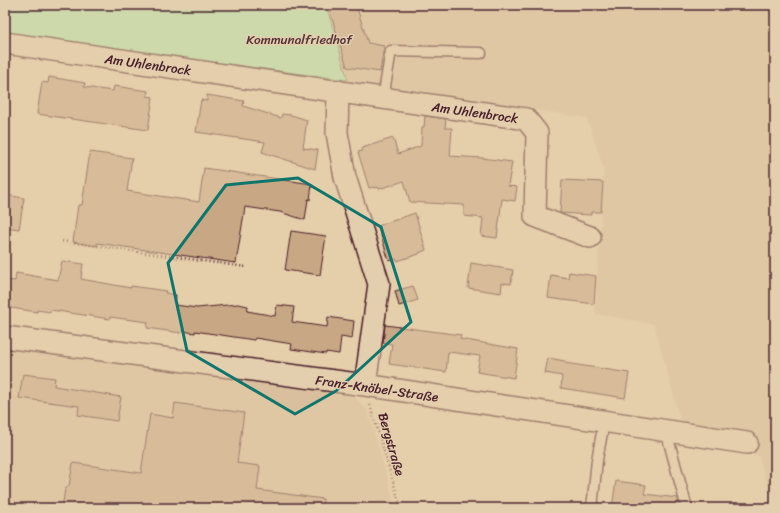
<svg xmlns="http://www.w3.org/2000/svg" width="780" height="513" viewBox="0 0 780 513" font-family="Sriracha,sans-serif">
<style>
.built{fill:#d9bf9d}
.green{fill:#b0e7aa;stroke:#7d836a}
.building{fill:#c8a785;stroke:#4a1f2b}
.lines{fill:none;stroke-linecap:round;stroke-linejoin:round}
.lane-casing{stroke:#4a1f2b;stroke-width:13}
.street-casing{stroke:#4a1f2b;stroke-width:24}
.path{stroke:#4a1f2b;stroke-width:2.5;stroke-dasharray:1 3;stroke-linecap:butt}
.lane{stroke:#e3cead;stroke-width:10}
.street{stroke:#e3cead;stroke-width:21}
.marked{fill:none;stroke:#0f766e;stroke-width:3;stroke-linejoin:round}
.labels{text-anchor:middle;stroke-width:3;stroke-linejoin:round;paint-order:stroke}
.park-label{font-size:13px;fill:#543338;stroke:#e3cead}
.street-label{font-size:13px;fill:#4a1f2b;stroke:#e3cead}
</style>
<rect width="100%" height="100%" fill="#e5ceaa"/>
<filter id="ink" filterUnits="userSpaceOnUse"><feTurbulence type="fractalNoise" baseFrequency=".025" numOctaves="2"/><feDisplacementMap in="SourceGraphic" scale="8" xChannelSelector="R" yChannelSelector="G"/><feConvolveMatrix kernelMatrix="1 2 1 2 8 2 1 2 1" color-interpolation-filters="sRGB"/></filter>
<g filter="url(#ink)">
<!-- built -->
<path class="built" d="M326,5H775V508H774L759,456L687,444L654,324L595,314L604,170L587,118L348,80Z
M5,349L353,396L367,409L396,508H5Z"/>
<!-- green -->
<path class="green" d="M5,5H326L348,80L5,35Z"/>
<!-- building -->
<path class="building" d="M328,5H356L368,43L384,46L380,72L347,67Z
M49,77L85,83L84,87L113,91L114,86L148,91L147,96L153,97L148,130L37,114L42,82L48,83Z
M207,95L244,101L243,106L281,118L282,114L291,115L307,120L303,148L318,150L315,169L262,152L265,142L196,132L201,100L207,101Z
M425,116L446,119L445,128H452L450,156L482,158L512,162L508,186L517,187L515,201L502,199L497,238L481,236L483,218L464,216V205L410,202L404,181L379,189L378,187L374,188V187L369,188L358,152L362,151V148L393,138L398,154L421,146L422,127H424Z
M90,152L132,158L127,191L199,202L204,168L312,184L310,200L308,199L305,220L280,212L245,207L236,263L97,243V246L73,242L78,205H82Z
M562,180L603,182L601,212H591V215L560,213Z
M5,195L24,198L19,229L5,227Z
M415,213L426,250L419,253V254L397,261L396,259L389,261L378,226Z
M291,231L326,236L320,275L285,270Z
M62,261L83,264L81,279L131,288V286L166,291L165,293L176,295L175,305L197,308L238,304L248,306L247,311L275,316L277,305L294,307L292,322L327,327L328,317L354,321L352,339L341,337L339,354L326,352V354L291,349L292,344L255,338L254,340L195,331V333L182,331L181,333L147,328L148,322L110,317V319L51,310L50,312L37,310V312L5,307V280L15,281L16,273L58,280Z
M471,263L513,270L511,284L502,283L501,293L468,288Z
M569,272L596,276L594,304L548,298L551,275L568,278Z
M413,286L418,300L399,306L395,291Z
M385,325L461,335L460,339L518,349L514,378L477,372L480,356L448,352L446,372L389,364L392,344L383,343Z
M548,358L565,361V363L629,373L625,398L561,388L562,376L545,373Z
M23,374L55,378L54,386L121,397L117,421L78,415L79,406L19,398Z
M175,403L244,413L237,463L260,466L257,490L323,499L322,508H62L65,489L69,486L73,463L141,473L150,414L173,418Z
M616,481L646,485L644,494L678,498V508H612Z"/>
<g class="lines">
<!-- lane casing -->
<g class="lane-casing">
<path id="lane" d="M383,98L391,51L481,53
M666,431L687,508
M592,508L597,460L604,422"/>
</g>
<!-- street casing -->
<g class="street-casing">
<path id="street" d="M5,43L526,119L537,133L535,216L590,237
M338,91L337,133L345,177L379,284L365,385
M5,337L365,385L747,443"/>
</g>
<!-- path -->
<path class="path" d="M62,241L246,267
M370,405L401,508"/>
<!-- lane -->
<use href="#lane" class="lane"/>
<!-- street -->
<use href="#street" class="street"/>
</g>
</g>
<!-- marked area -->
<path d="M0 0H780V513H0ZM298,178L381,227L411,322L336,391L295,414L187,351L168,263L226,185Z" fill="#e5ceaa" fill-opacity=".55" fill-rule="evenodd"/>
<path class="marked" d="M298,178L381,227L411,322L336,391L295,414L187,351L168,263L226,185Z"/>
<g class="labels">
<!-- park labels -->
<g class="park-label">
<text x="299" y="44">Kommunalfriedhof</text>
</g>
<!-- street labels -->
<g class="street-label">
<text transform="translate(148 64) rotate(8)" y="5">Am Uhlenbrock</text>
<text transform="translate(475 112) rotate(8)" y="5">Am Uhlenbrock</text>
<text transform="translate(377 388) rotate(8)" y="5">Franz-Knöbel-Straße</text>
<text transform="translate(392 444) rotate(74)" y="5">Bergstraße</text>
</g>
</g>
<!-- margin -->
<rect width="780" height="513" fill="none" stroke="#e3cead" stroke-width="20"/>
<rect x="10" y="10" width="760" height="493" fill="none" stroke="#4a1f2b" stroke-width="1.5" filter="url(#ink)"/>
</svg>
